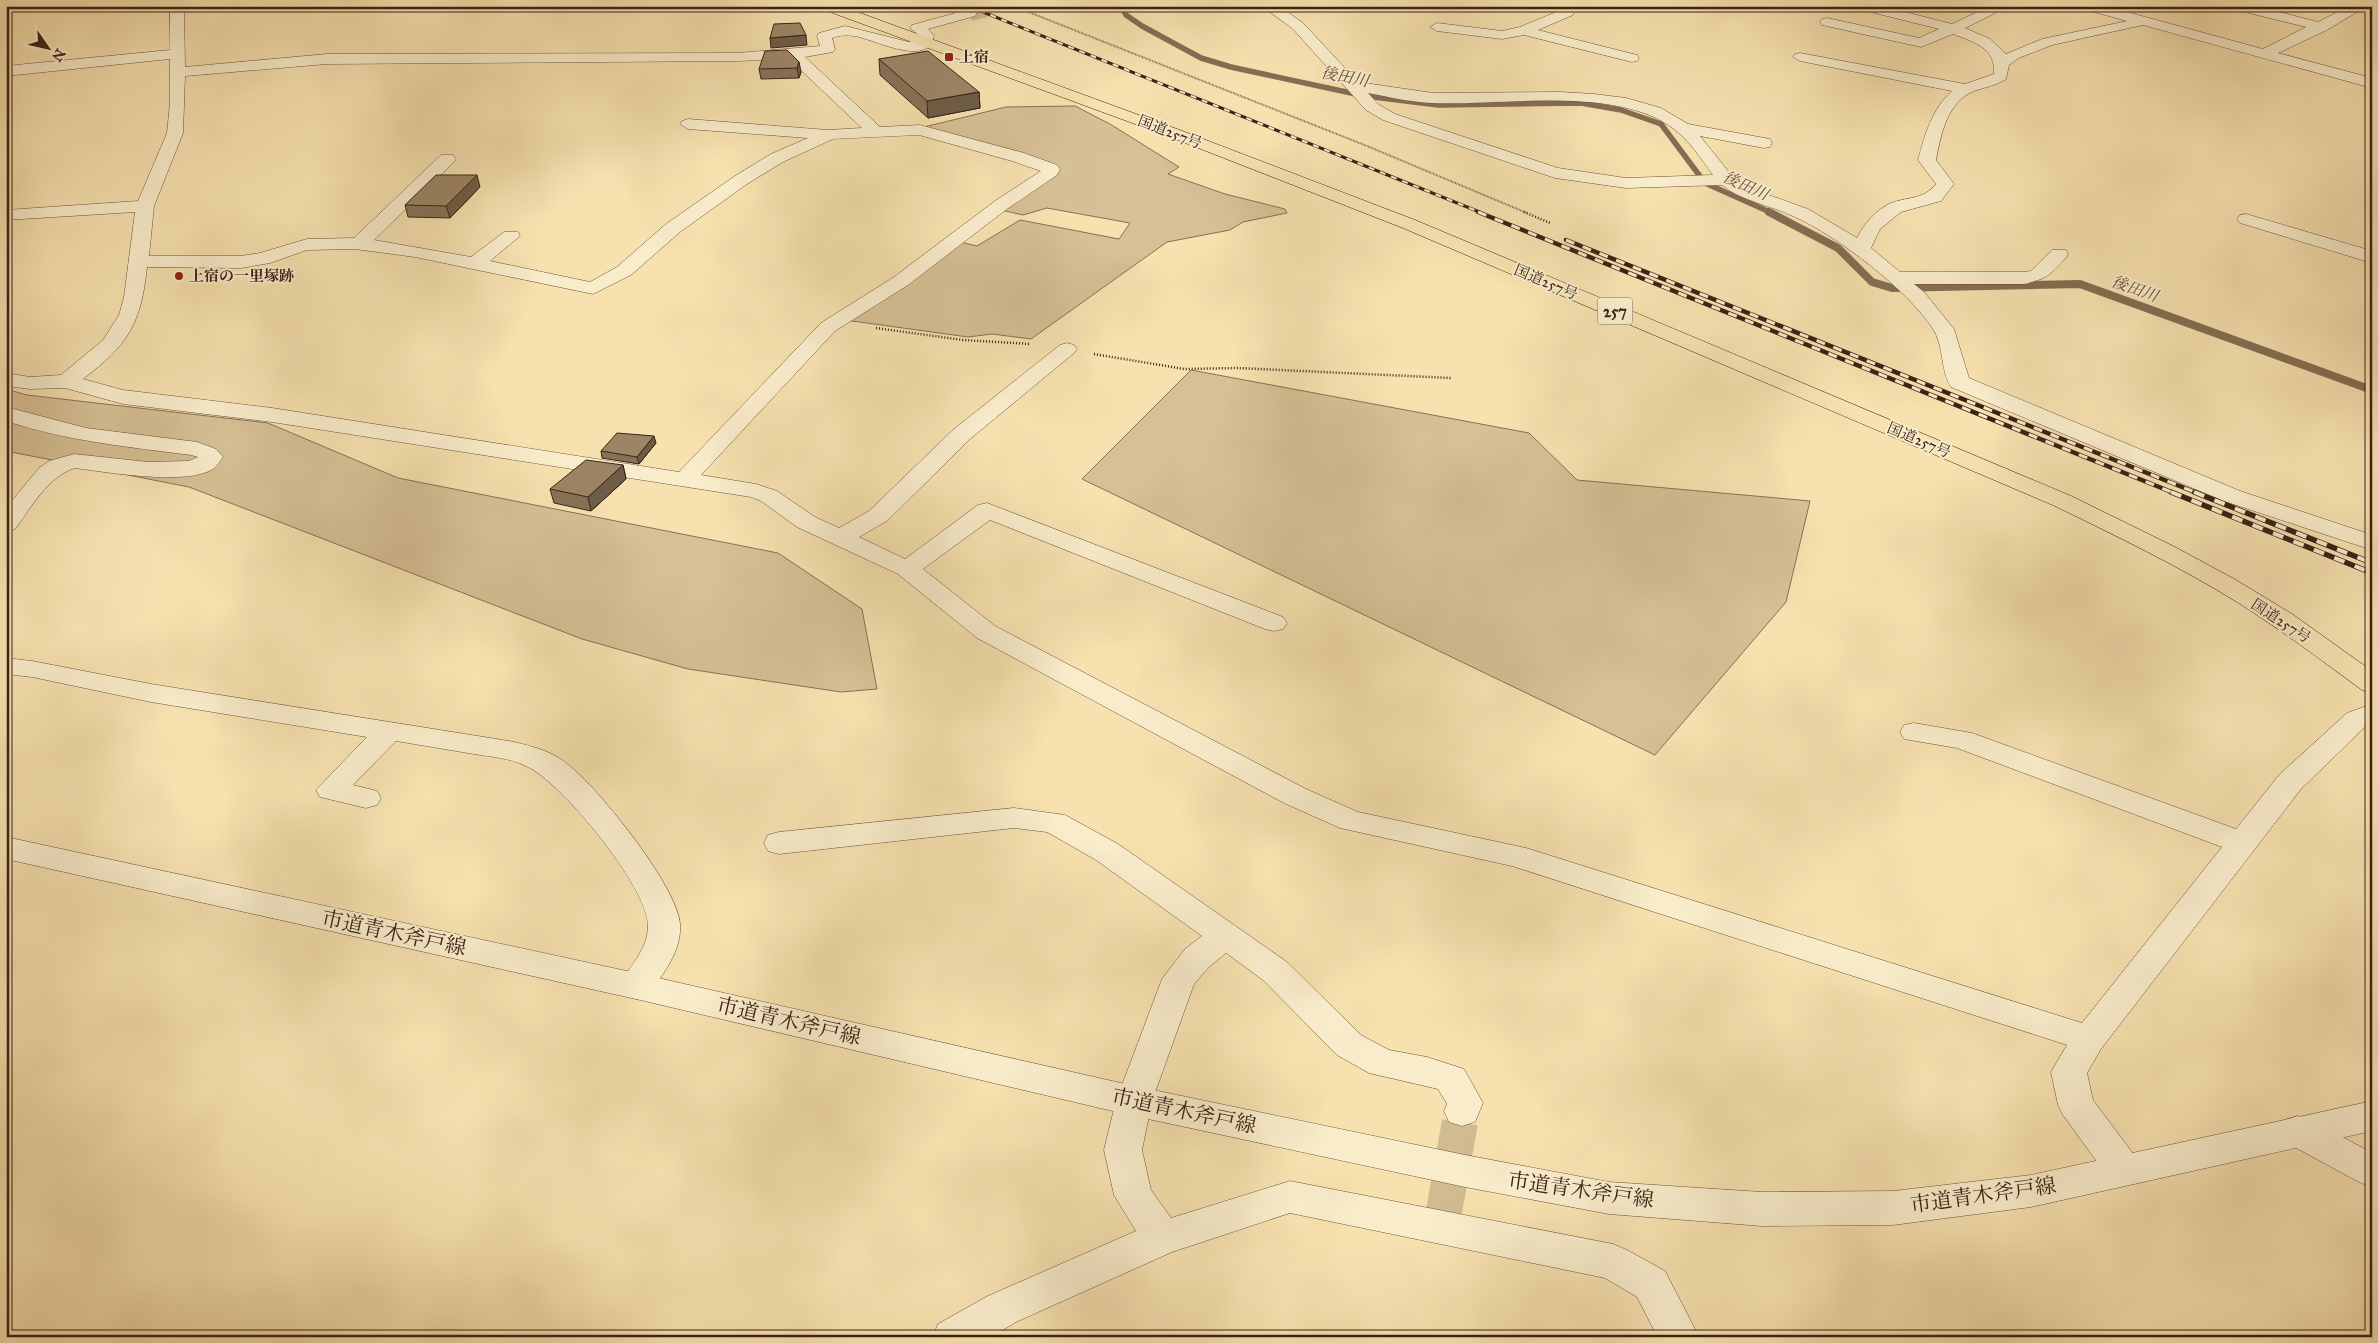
<svg xmlns="http://www.w3.org/2000/svg" width="2378" height="1343" viewBox="0 0 2378 1343" font-family="'IM FELL Great Primer','Noto Serif JP',serif">
<style>
.green{fill:#d6c095;stroke:#887056}
.lines{fill:none;stroke-linecap:round;stroke-linejoin:round}
.stream-far1{stroke:#856d53;stroke-width:5.5}
.stream{stroke:#856d53;stroke-width:8}
.minor-tunnel-far1{stroke:#d1bb90;stroke-width:16;stroke-dasharray:16 8;stroke-linecap:butt}
.minor-tunnel{stroke:#d1bb90;stroke-width:36;stroke-dasharray:36 18;stroke-linecap:butt}
.minor-casing{stroke:#6a513c;stroke-width:1}
.tertiary-casing{stroke:#6a513c;stroke-width:1}
.trunk-casing{stroke:#3b2116;stroke-width:1}
.path-far1{stroke:#3b2116;stroke-width:2;stroke-dasharray:0.5 1;stroke-linecap:butt}
.path{stroke:#3b2116;stroke-width:2.5;stroke-dasharray:1 2;stroke-linecap:butt}
.minor{fill:#f9eccb;fill-rule:evenodd}
.tertiary{fill:#f9eccb;fill-rule:evenodd}
.trunk{fill:#f6e1af;fill-rule:evenodd}
.rail-far2-casing{stroke:#3b2116;stroke-width:3}
.rail-far1-casing{stroke:#3b2116;stroke-width:4.5}
.rail-casing{stroke:#3b2116;stroke-width:5.5}
.rail-far2{stroke:#f9eccb;stroke-width:2;stroke-dasharray:6;stroke-linecap:butt}
.rail-far1{stroke:#f9eccb;stroke-width:3;stroke-dasharray:9;stroke-linecap:butt}
.rail{stroke:#f9eccb;stroke-width:4;stroke-dasharray:11;stroke-linecap:butt}
.wall{fill:#867258;stroke:#3b2116}
.shaded-wall{fill:#6d5d47;stroke:#3b2116}
.building{fill:#9c8566;stroke:#3b2116}
.poi-dot{fill:#8f2418;stroke:#f9eccb;stroke-width:2}
.labels{text-anchor:middle;stroke-width:4;stroke-linejoin:round;paint-order:stroke}
.far-poi-label{font-size:15px;font-weight:bold;fill:#3b2116;stroke:#f9eccb;text-anchor:start}
.far-street-label{font-size:15px;fill:#3b2116;stroke:#f9eccb}
.far-water-label{font-size:16px;font-style:italic;fill:#664d39;stroke:#f9eccb}
.shield{fill:#f9eccb;stroke:#745e4c;stroke-width:1}
.shield-label{font-size:16px;font-weight:bold;fill:#3b2116}
.near-street-label{font-size:21px;fill:#3b2116;stroke:#f9eccb}
</style>
<rect width="100%" height="100%" fill="#f6e1af"/>
<filter id="stains"><feTurbulence type="fractalNoise" baseFrequency=".004" numOctaves="4"/><feColorMatrix values="0 0 0 0 .2 0 0 0 0 .09 0 0 0 0 .02 0 0 0 .5 -.17"/></filter>
<radialGradient id="worn" r=".72"><stop offset=".6" stop-color="#630" stop-opacity="0"/><stop offset="1" stop-color="#630" stop-opacity=".3"/></radialGradient>
<!-- green -->
<path class="green" d="M1075,106L1110,124L1179,167L1168,174L1225,194L1285,209L1287,213L1243,222L1230,230L1167,242L1031,339L992,334L968,337L845,320L960,242L977,246L1020,220L1119,239L1130,223L1047,208L1023,215L1001,210L1058,168L920,128L1006,107Z
M1191,370L1529,433L1577,480L1810,501L1786,602L1655,755L1082,479Z
M6,389L27,395L268,423L398,478L778,553L862,609L877,689L841,692L688,669L582,639L189,487L6,451Z"/>
<g class="lines">
<!-- stream-far1 -->
<path class="stream-far1" d="M1121,6L1126,15L1142,26L1201,58L1231,67L1365,96L1438,105L1581,103L1621,110L1661,124L1705,183L1772,213"/>
<!-- stream -->
<path class="stream" d="M1769,212L1838,248L1872,282L1892,288L2080,284L2372,390"/>
<!-- minor-tunnel-far1 -->
<path class="minor-tunnel-far1" d="M970,13L994,7"/>
<!-- minor-tunnel -->
<path class="minor-tunnel" d="M1444,1211L1462,1111"/>
<!-- minor casing -->
<g class="minor-casing">
<path id="minor" d="M170,6H184L185,67L327,54L738,53L820,46L817,36L819,33L845,26L909,42L919,39L920,36L910,28L912,25L970,9L975,10L977,13L975,16L928,29L934,35C930,69 873,39 855,36C847,35 839,35 832,38L835,49L833,52L805,57L880,127L920,125L1024,153L1057,165L1060,169L1057,175L1007,209L908,285L835,331L701,475L756,484L777,491L815,517L839,528L869,511L954,429L1060,345L1067,343L1074,345L1077,349L1074,353L970,439L887,521L859,537L905,559L978,505L987,503L1283,617L1287,623L1283,629L1274,631L1265,629L990,520L923,569L995,626L1306,789L1358,812L1526,848L2082,1023L2222,847L1957,748L1904,739L1900,732L1904,725L1914,723L1972,733L2236,829L2279,775L2347,713L2372,704V724L2367,725L2301,789L2101,1049L2087,1073L2093,1100L2137,1159L2143,1170L2137,1181L2124,1186L2111,1181L2063,1115L2058,1105L2051,1072L2067,1045L1512,866L1340,828L1284,803L977,638L898,574L797,527L761,501L751,497L272,422L123,404L65,388L30,389L6,386V373L30,377L61,375L103,340L119,315L124,297L135,212L6,220V210L138,201L167,133L170,103V59L6,76V66L170,50ZM789,59L862,128L828,130L688,119L682,121L680,124L688,129L808,138L771,154L735,176L666,224L617,267L590,282L490,261L520,236L518,232H504L471,257L374,240L453,163L456,159L453,155H441L354,238L307,239L260,253L241,256H149L154,206L183,133L185,76L327,64L738,61ZM919,135L1012,161L1041,171L995,201L894,277L821,323L679,472L272,408L123,390L83,379C128,345 141,324 147,267L241,268L270,263L307,250L355,249L415,257L593,294L631,275L680,232L747,184L783,162L833,139Z
M1004,6L994,11L987,7L988,6Z
M1262,6H1279L1303,23L1358,82L1433,93L1560,92L1594,94L1626,98L1661,108L1688,124L1770,139L1772,143L1770,147L1764,148L1700,136L1732,176L1746,187L1808,209L1857,238C1864,224 1875,211 1889,204C1907,196 1922,201 1936,184L1918,160C1925,134 1932,109 1952,91L1800,61L1793,57L1795,54L1800,53L1965,84L1994,74C1996,48 1974,42 1953,34L1921,47L1822,25L1820,22L1822,19L1827,18L1919,38L1939,29L1859,9L1857,6H1882L1952,24L1990,6H2009L1965,28L1990,39L2006,54L2042,39L2127,21L2083,9L2081,6H2105L2263,49L2306,27L2233,9L2231,6H2256L2318,22L2349,6H2367L2327,30L2278,53L2372,78V88L2143,25L2052,45L2019,58L2009,65L2006,79C1996,86 1985,87 1974,91C1947,102 1941,134 1936,160L1954,184L1941,201L1901,212L1880,229L1871,248L1900,272H2024L2031,271L2052,250H2066L2068,254L2066,258C2048,276 2049,278 2024,284H1914L1924,292L1954,329L1969,378L2240,491L2372,535V550L2224,501L1951,387C1940,370 1944,345 1933,329C1909,291 1836,235 1795,217C1771,205 1743,202 1722,185L1626,188L1555,178L1383,120L1366,110L1293,29ZM1368,93C1389,97 1410,102 1432,103C1501,106 1616,85 1674,129C1690,141 1701,159 1713,175L1626,178L1558,168L1395,114L1378,104Z
M1562,6H1576L1573,15L1538,30L1637,55L1639,58L1637,61L1632,62L1524,35L1502,39L1437,31L1430,27L1437,23L1502,31L1520,27L1561,10Z
M2246,214L2372,251V263L2240,223L2237,219L2240,215Z
M6,407L86,428L197,442L216,449L223,457C220,461 217,466 213,469C186,486 106,472 75,468C48,476 31,508 15,529L6,531V508L39,468L49,461L74,454L148,462L189,461L198,457L191,455C129,447 67,441 6,421Z
M6,658L32,661L151,684L509,741C527,745 546,749 562,760C594,781 678,887 680,924C682,951 663,974 648,995L636,999L624,995L619,986C630,965 648,950 648,925C648,888 561,781 526,766C510,758 492,757 474,754C448,750 422,745 396,741L353,785L377,791L381,798L377,805L366,808L320,797L316,790L367,737L151,702L32,677L6,674Z
M1014,808L1065,815L1118,844L1287,962L1361,1035L1389,1050L1427,1057L1464,1069L1483,1103L1475,1122L1462,1126L1449,1122L1444,1111L1447,1104L1438,1089L1369,1073L1337,1055L1263,980L1226,953L1209,967L1194,984L1152,1101L1142,1150L1151,1190L1171,1218L1290,1181L1613,1244L1627,1250L1665,1271L1695,1329L1693,1337H1652L1654,1330L1637,1297L1605,1278L1290,1213L1172,1252L1016,1322L991,1337H933L938,1324L988,1296L1136,1231L1114,1195L1104,1150L1116,1101L1162,979L1185,949L1202,936L1096,860L1047,832L1014,828L779,854L768,851L764,843L768,835L779,832Z
M2298,1116L2311,1120L2372,1153V1187L2359,1182L2285,1142L2280,1131L2285,1120Z"/>
</g>
<!-- tertiary casing -->
<g class="tertiary-casing">
<path id="tertiary" d="M6,837L636,973L1134,1086L1465,1155L1609,1182L1762,1192L1893,1191L2031,1175L2372,1101V1131L2031,1207L1893,1225L1762,1226L1609,1214L1465,1187L1134,1116L636,999L6,859Z"/>
</g>
<!-- trunk casing -->
<g class="trunk-casing">
<path id="trunk" d="M820,6H841L1177,129L1415,220L2071,496L2175,547L2236,580L2292,614L2372,671V693L2362,690C2321,660 2280,629 2237,602C2179,566 2116,536 2055,506L1403,228L1165,135L822,9Z"/>
</g>
<!-- path-far1 -->
<path class="path-far1" d="M1021,9L1367,146L1527,213"/>
<!-- path -->
<path class="path" d="M1524,212L1550,223
M876,328L963,340L1031,344
M1094,354L1184,369L1238,368L1451,378"/>
<!-- minor -->
<use href="#minor" class="minor"/>
<!-- tertiary -->
<use href="#tertiary" class="tertiary"/>
<!-- trunk -->
<use href="#trunk" class="trunk"/>
<!-- rail-far2 casing -->
<g class="rail-far2-casing">
<path id="rail-far2" d="M968,6L1482,213"/>
</g>
<!-- rail-far1 casing -->
<g class="rail-far1-casing">
<path id="rail-far1" d="M1478,212L2174,493
M1566,240L2197,493"/>
</g>
<!-- rail casing -->
<g class="rail-casing">
<path id="rail" d="M2171,492L2372,573
M2194,492L2372,563"/>
</g>
<!-- rail-far2 -->
<use href="#rail-far2" class="rail-far2"/>
<!-- rail-far1 -->
<use href="#rail-far1" class="rail-far1"/>
<!-- rail -->
<use href="#rail" class="rail"/>
</g>
<!-- wall -->
<path class="wall" d="M787,50L801,72L799,78L761,79L759,69Z
M879,59L979,92L980,108L928,118L880,75Z
M480,187L450,218L408,217L405,205Z
M656,443L639,464L602,458L601,451Z
M623,465L626,479L591,511L554,503L550,489Z"/>
<!-- shaded-wall -->
<path class="shaded-wall" d="M806,35L807,45L771,48L770,38Z
M799,62L801,72L799,78L797,68Z
M979,92L980,108L928,118L927,101Z
M477,175L480,187L450,218L446,206Z
M654,436L656,443L639,464L637,457Z
M623,465L626,479L591,511L588,497Z"/>
<!-- building -->
<path class="building" d="M800,23L806,35L770,38L774,24Z
M787,50L799,62L797,68L759,69L765,51Z
M928,51L979,92L927,101L879,59Z
M436,175H477L446,206L405,205Z
M617,433L654,436L637,457L601,451Z
M586,460L623,465L588,497L550,489Z"/>
<!-- markers -->
<g class="poi-dot">
<rect x="944" y="52" width="10" height="10" rx="2.5"/>
<circle cx="179" cy="276" r="5"/>
</g>
<g class="labels">
<!-- far-poi labels -->
<g class="far-poi-label">
<text x="959" y="62">上宿</text>
<text x="189" y="281">上宿の一里塚跡</text>
</g>
<!-- far-street labels -->
<g class="far-street-label">
<text transform="translate(1170 132) rotate(21)" y="5">国道257号</text>
<text transform="translate(1546 282) rotate(23)" y="5">国道257号</text>
<text transform="translate(1919 440) rotate(23)" y="5">国道257号</text>
<text transform="translate(2281 621) rotate(33)" y="5">国道257号</text>
</g>
<!-- far-water labels -->
<g class="far-water-label">
<text transform="translate(1345 76) rotate(11)" y="6">後田川</text>
<text transform="translate(1746 185) rotate(24)" y="6">後田川</text>
<text transform="translate(2135 288) rotate(20)" y="6">後田川</text>
</g>
<!-- shield labels -->
<rect class="shield" x="1597.5" y="297.5" width="35" height="27" rx="4"/>
<g class="shield-label">
<text x="1615" y="317">257</text>
</g>
<!-- near-street labels -->
<g class="near-street-label">
<text transform="translate(394 933) rotate(12)" y="7">市道青木斧戸線</text>
<text transform="translate(789 1021) rotate(13)" y="7">市道青木斧戸線</text>
<text transform="translate(1184 1111) rotate(12)" y="7">市道青木斧戸線</text>
<text transform="translate(1581 1190) rotate(8)" y="7">市道青木斧戸線</text>
<text transform="translate(1983 1195) rotate(-8)" y="7">市道青木斧戸線</text>
</g>
</g>
<!-- margin -->
<rect width="2378" height="1343" fill="none" stroke="#f6e1af" stroke-width="25"/>
<rect x="8" y="8" width="2363" height="1328" fill="none" stroke="#3b2116" stroke-width="2.5"/>
<rect x="12" y="12" width="2353" height="1318" fill="none" stroke="#3b2116"/>
<!-- north arrow -->
<g transform="translate(48 48) rotate(124)" stroke="#f9eccb" stroke-width="4" paint-order="stroke">
<path d="M0-4L9 19L0 12L-9 19Z" fill="#3b2116"/>
<text y="-8" font-size="14" font-weight="bold" text-anchor="middle" fill="#3b2116">N</text>
</g>
<rect width="100%" height="100%" filter="url(#stains)"/>
<rect width="100%" height="100%" fill="url(#worn)"/>
</svg>
